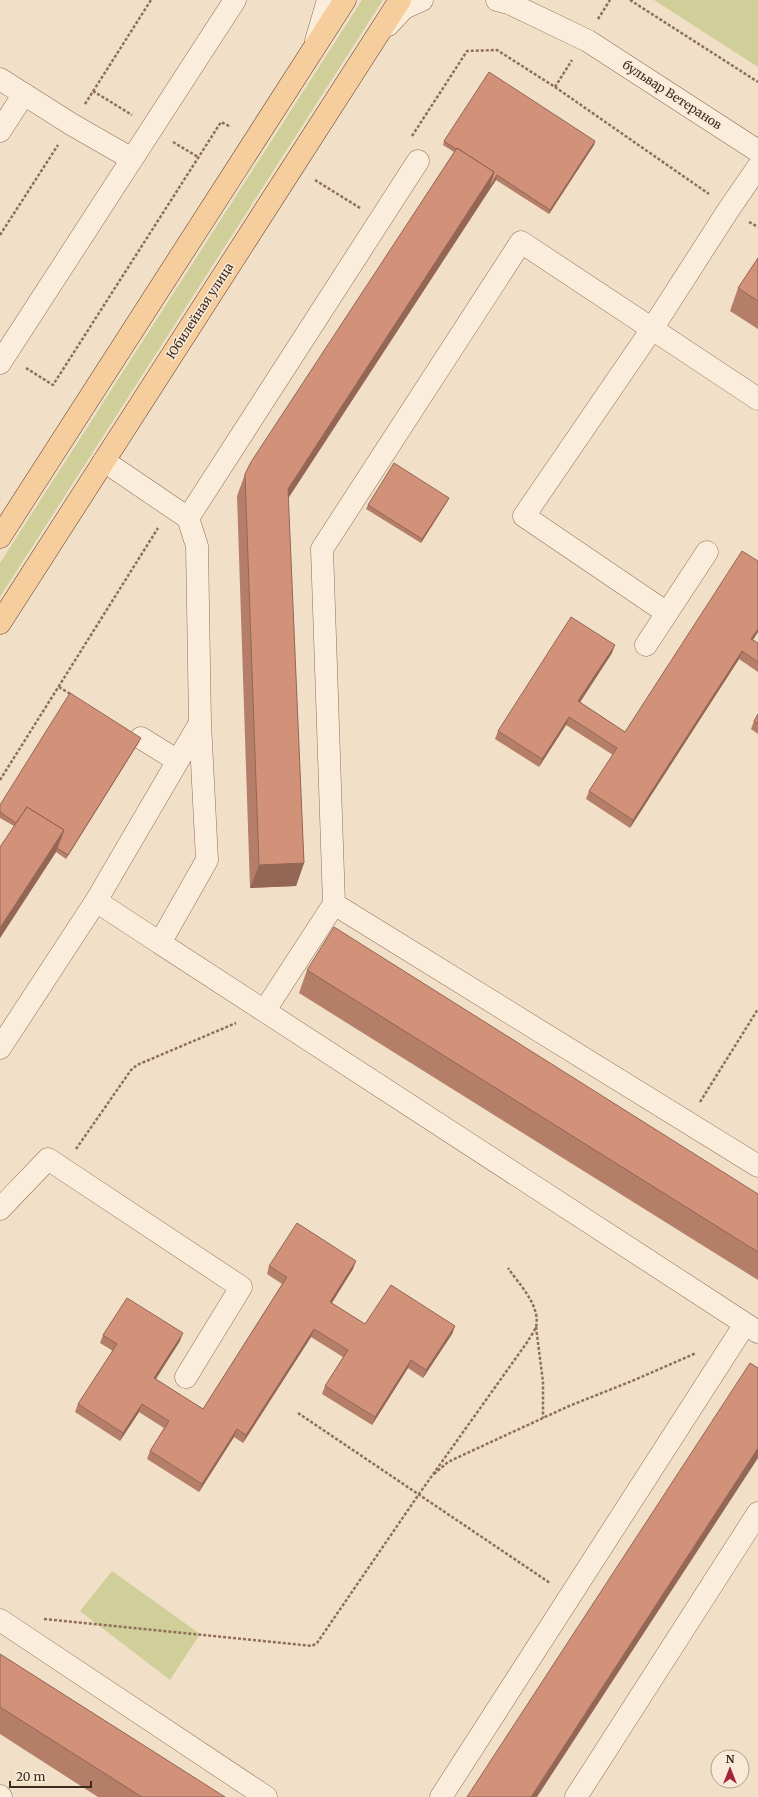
<svg xmlns="http://www.w3.org/2000/svg" width="758" height="1797" viewBox="0 0 758 1797" font-family="Merriweather,serif">
<style>
.green{fill:#d1cf99}
.lines{fill:none;stroke-linecap:round;stroke-linejoin:round}
.minor-casing{stroke:#8f6f5a;stroke-width:23}
.major-casing{stroke:#5d3d2e;stroke-width:23}
.path{stroke:#8f6f5a;stroke-width:2.5;stroke-dasharray:3 2;stroke-linecap:butt}
.minor{stroke:#fbeddb;stroke-width:22}
.major{stroke:#f6ce9d;stroke-width:22}
.wall{fill:#b57e69}
.shaded-wall{fill:#936655}
.building{fill:#d2927a;stroke:#936655}
.labels{text-anchor:middle;stroke-width:3;stroke-linejoin:round;paint-order:stroke}
.street-label{font-size:12px;fill:#3e2a1f;stroke:#f8ead7}
</style>
<rect width="100%" height="100%" fill="#f1dfc7"/>
<!-- green -->
<path class="green" d="M362,0H383L0,597V563Z
M654,0H758V67Z
M112,1571L200,1634L170,1680L80,1611Z"/>
<g class="lines">
<!-- minor casing -->
<g class="minor-casing">
<path id="minor" d="M497,0L509,3L588,41L758,151
M388,25L404,8L422,0
M316,41L328,0
M0,79L71,124L132,159
M0,131L24,94
M0,363L235,0
M758,399L521,242L322,549L334,904L758,1166
M104,461L188,518
M667,613L524,516L652,329L729,209L758,167
M646,645L707,552
M141,738L178,761
M96,901L200,723
M160,943L758,1332
M265,1010L334,904
M0,1048L96,901L160,943L207,860L200,723L197,546L188,518L418,161
M0,1209L48,1159L241,1287L186,1377
M0,1620L266,1797
M0,1796L1,1797
M441,1797L745,1324
M576,1797L758,1513"/>
</g>
<!-- major casing -->
<g class="major-casing">
<path id="major" d="M0,537L345,0
M0,623L400,0"/>
</g>
<!-- path -->
<path class="path" d="M630,0L758,82
M598,19L610,0
M555,87L572,60
M93,91L132,115
M85,104L151,0
M412,136L467,51L497,50L555,87L709,194
M173,142L198,157
M315,180L360,208
M749,222L758,227
M0,235L58,145
M26,368L53,385L221,122L231,127
M59,687L72,695
M0,780L158,528
M700,1102L758,1009
M76,1149L131,1070L137,1065L236,1023
M536,1327L543,1382V1418
M298,1413L550,1583
M434,1474L448,1462L465,1454L569,1406L632,1381L696,1353
M44,1619L302,1645L312,1646L317,1643L419,1494L528,1341C530,1337 534,1332 536,1327C541,1306 519,1284 508,1268"/>
<!-- minor -->
<use href="#minor" class="minor"/>
<!-- major -->
<use href="#major" class="major"/>
</g>
<!-- wall -->
<path class="wall" d="M444,141H595L594,145L549,214L496,180L288,498L304,863L296,886L250,888L237,496L245,474L454,152L443,145Z
M758,258V329L730,311L738,288Z
M449,498L447,502L421,543L366,509L368,505Z
M758,561V632L753,640L758,643V672L739,659L630,828L586,799L589,791L613,755L566,725L539,767L495,739L498,731L612,653L580,702L625,732Z
M758,714V734L751,729L754,721Z
M139,742L66,859L56,852L0,938L14,826L0,818V805Z
M307,970L758,1194V1280L299,993Z
M269,1266L353,1269L332,1303L365,1324L455,1326L452,1334L423,1378L408,1368L372,1425L322,1394L325,1386L343,1357L311,1337L243,1443L234,1437L199,1492L147,1459L150,1451L164,1428L139,1412L120,1441L75,1412L78,1404L113,1351L100,1343L103,1335L180,1341L156,1379L203,1409L282,1284L267,1274Z
M0,1654L225,1797H98L0,1734Z"/>
<!-- shaded-wall -->
<path class="shaded-wall" d="M595,141L594,145L549,214L550,210Z
M494,172L497,175L496,180L486,195L280,511L288,489Z
M449,498L447,502L421,543L422,539Z
M758,629V632L748,647L751,639Z
M615,645L612,653L575,710L578,701Z
M742,651L739,659L630,828L633,820Z
M569,717L566,725L539,767L542,759Z
M141,738L139,742L66,859L68,855Z
M64,830L56,852L0,938V928Z
M304,863L296,886L250,888L259,865Z
M356,1261L353,1269L327,1310L330,1302Z
M455,1326L452,1334L423,1378L426,1370Z
M314,1329L311,1337L243,1443L246,1435Z
M183,1333L180,1341L151,1386L154,1378Z
M411,1360L408,1368L372,1425L375,1417Z
M142,1404L139,1412L120,1441L123,1433Z
M237,1429L234,1437L199,1492L202,1484Z
M758,1448V1458L537,1797H531Z"/>
<!-- building -->
<path class="building" d="M489,72L595,141L550,210L497,175L488,191L494,172L457,148L456,149L444,141Z
M457,148L494,172L288,489L304,863L259,865L245,474L251,462Z
M758,258V301L738,288Z
M394,463L449,498L422,539L368,505Z
M742,551L758,561V629L751,639L758,643V662L742,651L633,820L589,791L617,748L569,717L542,759L498,731L571,617L615,645L578,701L625,732Z
M70,693L141,738L68,855L57,848L64,830L27,807L16,823L0,812V805Z
M758,714V724L754,721Z
M27,807L64,830L0,928V847Z
M334,927L758,1194V1252L307,970Z
M297,1223L356,1261L330,1302L365,1324L391,1285L455,1326L426,1370L411,1360L375,1417L325,1386L348,1350L314,1329L246,1435L237,1429L202,1484L150,1451L169,1421L142,1404L123,1433L78,1404L117,1344L103,1335L127,1298L183,1333L154,1378L203,1409L287,1277L269,1266Z
M750,1363L758,1368V1448L531,1797H467Z
M0,1654L225,1797H142L0,1707Z"/>
<g class="labels">
<!-- street labels -->
<g class="street-label">
<text transform="translate(672 95) rotate(33)" y="4">бульвар Ветеранов</text>
<text transform="translate(200 311) rotate(-57)" y="4">Юбилейная улица</text>
</g>
</g>
<!-- north arrow -->
<g transform="translate(730 1769)"><circle r="19" fill="#f8ead7" stroke="#ae9d8d"/>
<path d="M0-3L7 15L0 10L-7 15Z" fill="#a22638"/>
<text y="-6" font-size="11" font-weight="bold" text-anchor="middle" fill="#3e2a1f">N</text>
</g>
<!-- scale -->
<path d="M10 1781v6h81v-6" fill="none" stroke="#3e2a1f" stroke-width="2"/>
<text x="16" y="1781" font-size="12" fill="#3e2a1f" stroke="#f8ead7" stroke-width="3" paint-order="stroke">20 m</text>
</svg>
